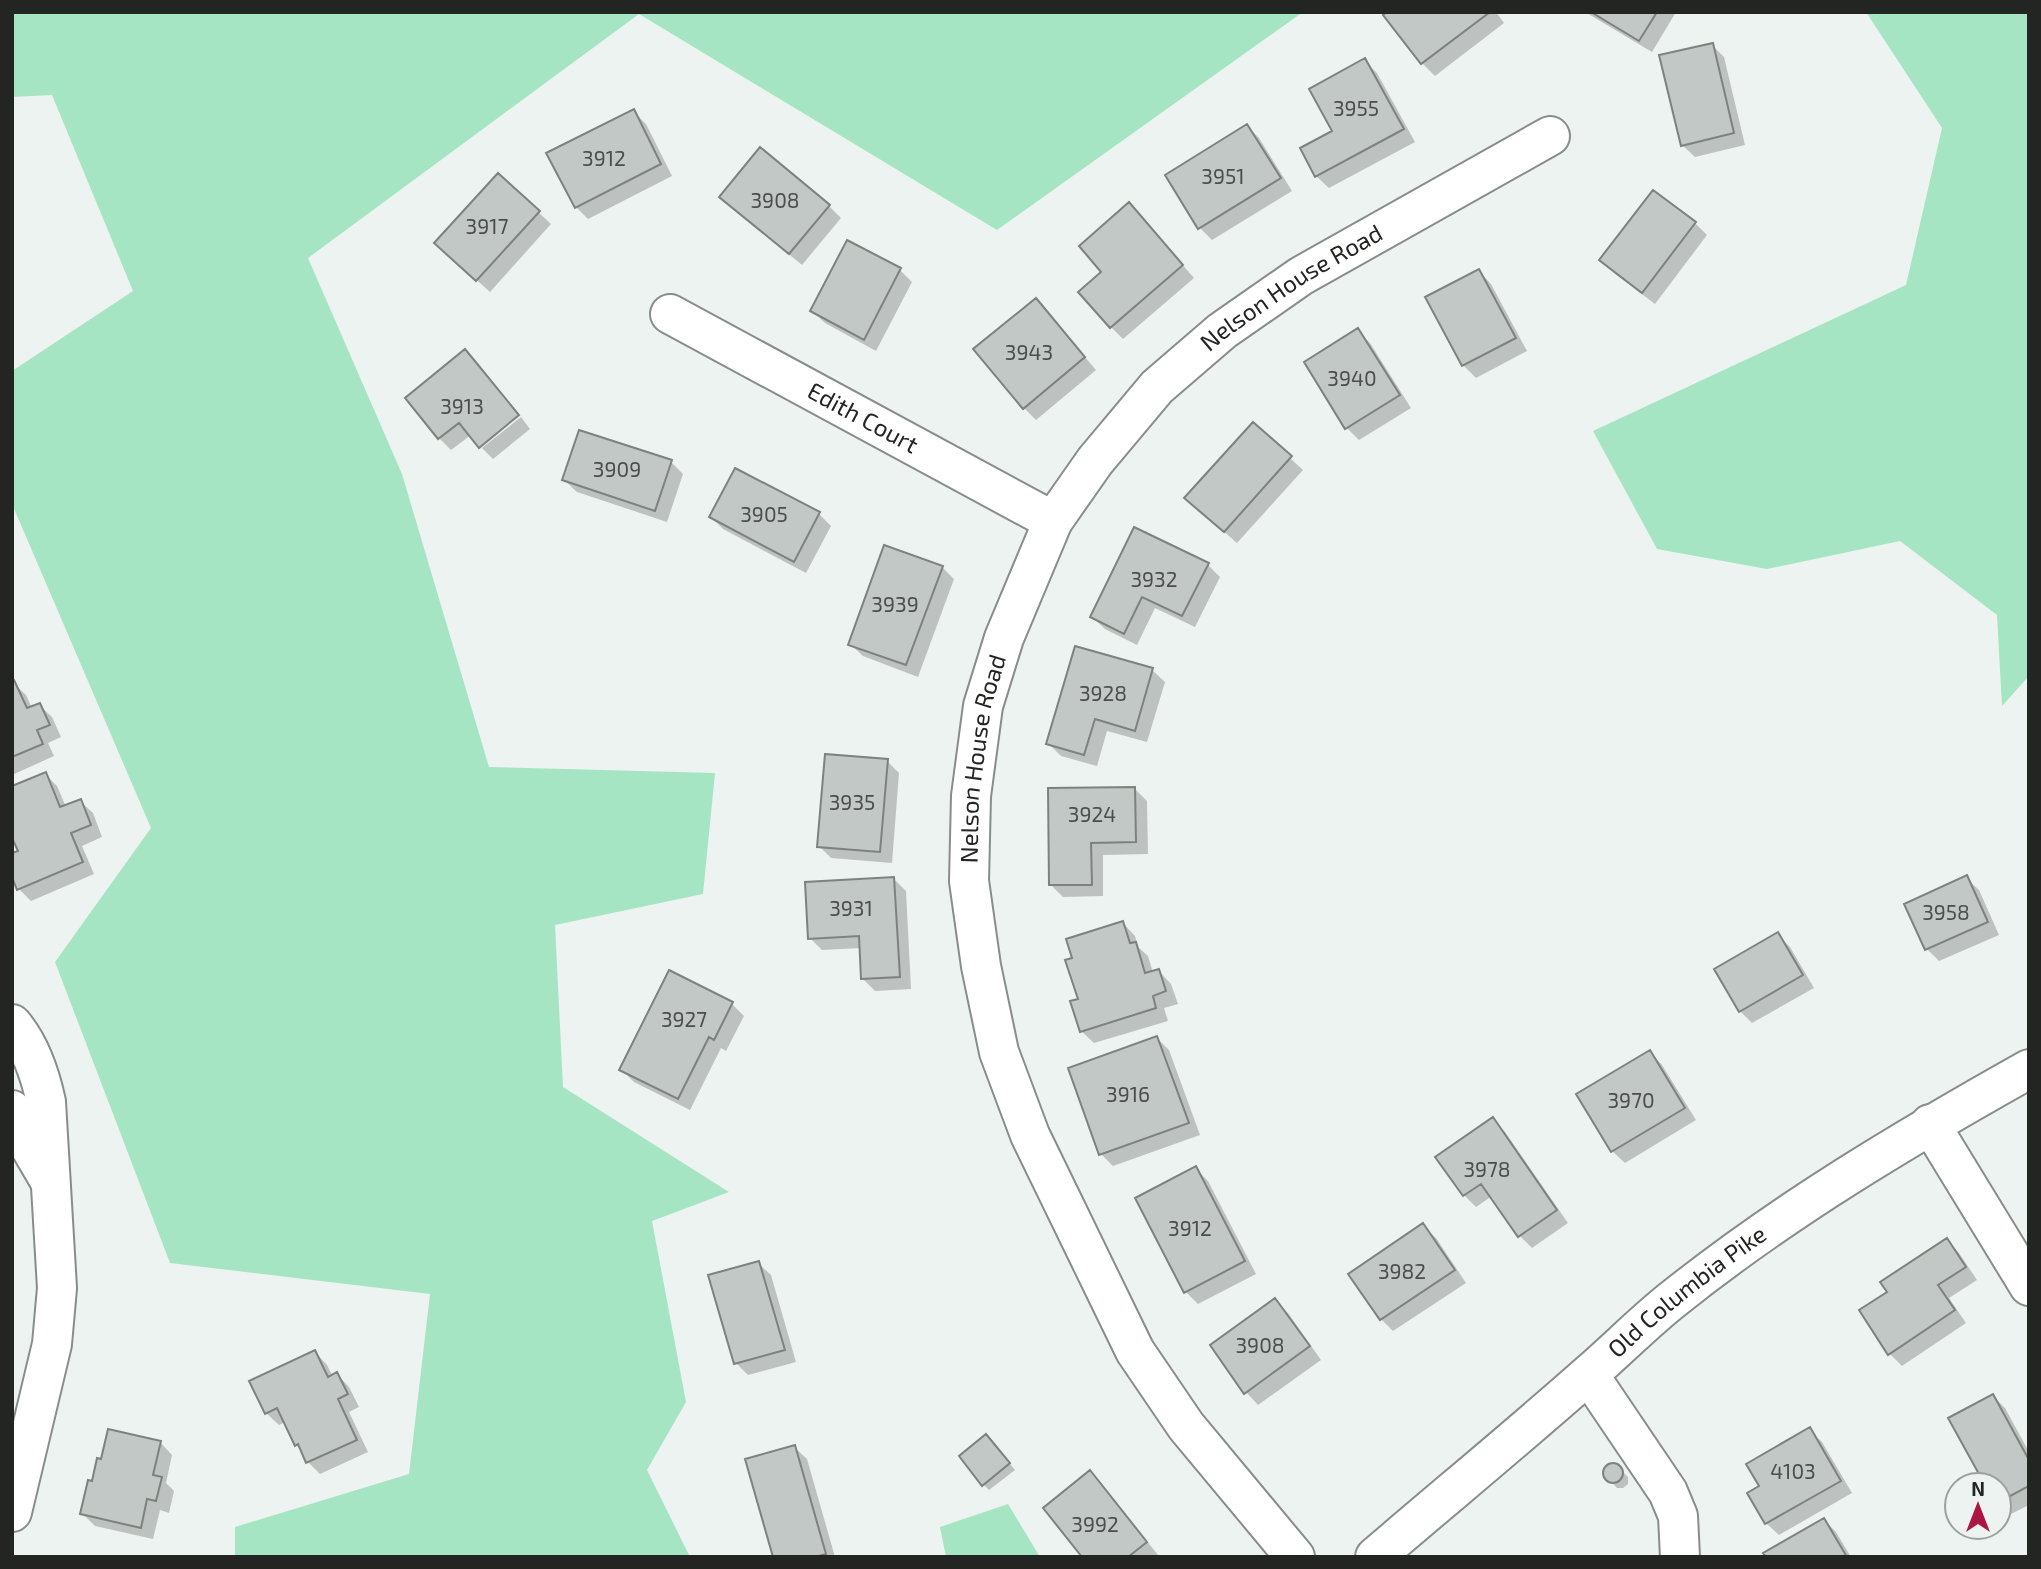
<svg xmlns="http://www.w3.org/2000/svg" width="2041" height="1569" viewBox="0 0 2041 1569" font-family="'Exo 2',sans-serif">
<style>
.green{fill:#a6e5c3}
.shadow{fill:#0003}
.building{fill:#c2c8c5;stroke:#7d827f;stroke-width:2}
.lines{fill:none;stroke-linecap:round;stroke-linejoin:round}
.street-casing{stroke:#888d8a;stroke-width:42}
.secondary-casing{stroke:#888d8a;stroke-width:42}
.street{stroke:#fff;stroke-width:38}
.secondary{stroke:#fff;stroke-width:38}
.labels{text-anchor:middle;stroke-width:6;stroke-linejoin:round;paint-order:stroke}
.number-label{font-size:21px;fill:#4b4e4c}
.street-label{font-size:24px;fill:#232523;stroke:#edf3f0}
</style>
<rect width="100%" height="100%" fill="#edf3f0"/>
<!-- green -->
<path class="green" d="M12,12H1303L997,230L639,14L308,258L402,474L489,767L715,773L703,894L555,925L563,1087L729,1192L652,1221L686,1402L647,1470L690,1557H235V1527L409,1474L430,1294L170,1263L55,962L151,828L12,504V371L133,291L52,95L12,97Z
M1866,12H2029V676L2002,706L1997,615L1900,541L1767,569L1657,549L1593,431L1906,285L1942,128Z
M1008,1504L1040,1557H946L940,1527Z"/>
<!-- shadow -->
<path class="shadow" d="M1389,12H1496L1504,23L1435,76L1422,63L1385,15Z
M1585,12H1676L1652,52Z
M1712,45L1724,57L1745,145L1695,157L1682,145Z
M1365,61L1377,73L1415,142L1329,188L1316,176Z
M633,111L646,124L672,176L588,219L576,207Z
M1247,126L1259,138L1292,191L1212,240L1200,228Z
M498,175L551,224L490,292L449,255Z
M829,206L841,218L802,265L734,209Z
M1141,217L1194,278L1123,339L1111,327L1104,272Z
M1695,223L1707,235L1655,304L1614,273L1602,260Z
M900,270L912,282L876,351L825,323L812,311Z
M1479,271L1491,284L1527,351L1476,378L1463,365L1428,298Z
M1036,300L1096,370L1036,420L1024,408Z
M1358,331L1370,343L1411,408L1359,440L1347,428Z
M465,351L478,363L518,414L480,445L471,435L451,450L439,438L407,398Z
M521,417L530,429L493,459L482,448Z
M1290,458L1303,470L1237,543L1199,510Z
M671,462L683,474L667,522L577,492L564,480Z
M819,514L831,526L806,573L723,529L711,517Z
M1208,565L1220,577L1195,627L1155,608L1137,645L1105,629L1092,617Z
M942,567L954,579L918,677L863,656L850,644Z
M1152,670L1165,682L1147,742L1107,731L1097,766L1061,756L1048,743Z
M12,682L26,695L32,708L39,705L52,717L61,737L48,743L54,756L12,775Z
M887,761L899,773L892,863L831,858L819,846Z
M45,774L57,786L66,807L80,801L93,813L102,837L82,846L94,874L31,901L19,889L20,852L12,842V788Z
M1135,789L1147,801L1148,854L1103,855V896L1063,897L1051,885Z
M1966,878L1979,890L1999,935L1939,961L1927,949Z
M894,879L906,891L911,989L875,991L862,978L861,948L822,950L810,938Z
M1123,923L1135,936L1138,947L1148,956L1153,973L1159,971L1171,984L1178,1004L1164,1008L1168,1021L1094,1043L1081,1031L1080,1000Z
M1777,935L1790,947L1814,988L1752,1023L1740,1011Z
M732,1004L744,1016L726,1051L721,1048L690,1110L634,1082L621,1069Z
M1157,1038L1169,1050L1200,1135L1113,1166L1101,1154Z
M1650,1052L1662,1065L1696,1120L1625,1163L1612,1151Z
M1493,1120L1505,1132L1568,1223L1532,1248L1520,1236L1492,1196L1476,1207L1464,1195Z
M1196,1169L1208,1181L1256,1274L1198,1304L1186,1292Z
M1423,1226L1436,1238L1466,1283L1393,1331L1381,1319Z
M1947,1240L1959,1253L1977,1280L1949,1298L1966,1323L1902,1366L1890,1354L1861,1311L1889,1292Z
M758,1263L771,1275L796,1362L748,1375L736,1363Z
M1275,1300L1288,1313L1321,1360L1258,1405L1246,1392Z
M315,1352L327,1365L333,1377L337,1374L349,1387L359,1407L349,1412L368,1452L320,1474L308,1462L303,1452L296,1445L285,1422L279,1425L266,1413Z
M1993,1396L2005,1408L2029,1452V1505L2009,1515L1999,1505V1485H1987Z
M1809,1430L1822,1442L1852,1493L1779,1535L1766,1523Z
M160,1442L172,1455L166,1483L174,1491L169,1513L160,1510L153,1539L95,1526L82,1513Z
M992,1442L1015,1470L989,1490L983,1484Z
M794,1447L807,1459L835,1557H774Z
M1610,1466H1617L1628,1477V1484L1623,1488H1617L1606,1476V1470Z
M1090,1473L1102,1485L1158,1555L1156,1557H1084Z
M1824,1520L1836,1532L1851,1557H1768Z"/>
<!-- building -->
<path class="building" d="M1386,12H1490L1421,64L1383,15Z
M1591,12H1657L1639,41Z
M1713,43L1734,133L1681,146L1659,55Z
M1365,58L1404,129L1315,177L1300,148L1332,131L1309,89Z
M634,109L661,164L575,208L546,153Z
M1247,124L1281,178L1198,229L1165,175Z
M760,147L830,205L789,254L719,197Z
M498,173L540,211L476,281L434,243Z
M1653,190L1696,222L1642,293L1599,260Z
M1129,202L1183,265L1110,328L1078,292L1101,272L1079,246Z
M847,240L901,268L864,340L810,311Z
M1479,269L1516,338L1462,366L1425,297Z
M1036,298L1085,357L1023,409L973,349Z
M1358,328L1400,395L1345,429L1304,362Z
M465,349L519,415L479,448L459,423L438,439L405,398Z
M1253,422L1292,456L1224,532L1184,498Z
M579,430L672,460L655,511L562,480Z
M735,468L820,512L794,562L709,517Z
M1134,527L1209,563L1182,616L1142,597L1124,634L1090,617Z
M884,545L943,566L906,665L848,645Z
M1075,646L1153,668L1135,731L1095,719L1084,755L1046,744Z
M14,680L27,708L40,703L50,725L37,730L43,744L12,757V681Z
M825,754L888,759L880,852L817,847Z
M46,772L60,807L81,799L91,825L71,833L83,862L17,890L12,877V853L18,851L12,838V786Z
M1135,787L1136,842L1091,843L1092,885H1049L1048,788Z
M1967,875L1988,922L1925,950L1904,904Z
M894,877L900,977L861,979L859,936L808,939L805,882Z
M1123,921L1130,943L1136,942L1145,973L1159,969L1166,991L1153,996L1156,1008L1080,1032L1070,1001L1078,999L1065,960L1072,958L1066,939Z
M1778,932L1803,975L1739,1012L1714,969Z
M669,970L733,1002L714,1040L709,1037L678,1099L619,1070Z
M1157,1036L1189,1123L1099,1155L1068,1068Z
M1650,1050L1685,1108L1611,1152L1576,1094Z
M1493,1117L1557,1210L1518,1237L1481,1184L1463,1196L1435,1157Z
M1196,1166L1245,1261L1184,1293L1135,1198Z
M1423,1223L1455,1270L1380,1320L1348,1274Z
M1947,1238L1966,1267L1938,1285L1955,1310L1888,1355L1859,1310L1887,1292L1880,1282Z
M759,1261L785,1350L734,1364L708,1275Z
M1275,1298L1310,1346L1244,1394L1210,1345Z
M315,1350L328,1377L337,1372L348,1394L338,1399L357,1440L306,1463L298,1444L295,1446L277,1408L265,1414L249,1381Z
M1993,1394L2029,1460V1486L1999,1502V1485H1985L1948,1418Z
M1810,1427L1841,1481L1765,1524L1747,1493L1759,1486L1746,1464Z
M108,1429L161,1441L153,1475L162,1477L156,1501L147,1499L141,1528L80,1514L88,1480L92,1481L97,1458L101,1459Z
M986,1434L1010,1463L982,1486L959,1456Z
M795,1445L826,1554L815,1557H773L745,1459Z
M1603 1473a10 10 0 1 1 20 0a10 10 0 1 1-20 0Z
M1090,1470L1147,1542L1128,1557H1082L1043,1508Z
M1824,1518L1847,1557H1766L1763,1553Z"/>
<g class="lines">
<!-- street casing -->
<g class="street-casing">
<g id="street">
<path id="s1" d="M670,314L1053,521"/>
<path d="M12,1024C31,1046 40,1074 46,1102L57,1288L52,1344L12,1512"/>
<path d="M12,1110L17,1125L48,1178"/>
<path d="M1930,1124L2029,1286"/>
<path d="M1589,1375L1668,1492L1678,1516L1680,1557"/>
<path id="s2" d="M1295,1557L1186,1426L1135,1351L1030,1135L999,1052L981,966L969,881L971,796L983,706L1004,638L1053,521L1095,461L1157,387L1222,331L1301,276L1550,136"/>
</g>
</g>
<!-- secondary casing -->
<g class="secondary-casing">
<g id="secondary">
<path id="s3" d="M1375,1557C1446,1496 1519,1436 1589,1374C1617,1350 1643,1323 1672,1300C1783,1211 1906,1138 2029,1069"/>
</g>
</g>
<!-- street -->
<use href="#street" class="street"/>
<!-- secondary -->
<use href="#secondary" class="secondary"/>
</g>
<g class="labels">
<!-- number labels -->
<g class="number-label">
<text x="1356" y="116">3955</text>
<text x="604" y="166">3912</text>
<text x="1223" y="184">3951</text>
<text x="775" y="208">3908</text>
<text x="487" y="234">3917</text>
<text x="1029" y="360">3943</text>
<text x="1352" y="386">3940</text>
<text x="462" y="414">3913</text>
<text x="617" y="477">3909</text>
<text x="764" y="522">3905</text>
<text x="1154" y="587">3932</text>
<text x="895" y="612">3939</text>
<text x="1103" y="701">3928</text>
<text x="852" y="810">3935</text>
<text x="1092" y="822">3924</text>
<text x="851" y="916">3931</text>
<text x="1946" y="920">3958</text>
<text x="684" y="1027">3927</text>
<text x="1128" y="1102">3916</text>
<text x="1631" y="1108">3970</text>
<text x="1487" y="1177">3978</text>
<text x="1190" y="1236">3912</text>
<text x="1402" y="1279">3982</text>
<text x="1260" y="1353">3908</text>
<text x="1793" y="1479">4103</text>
<text x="1095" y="1532">3992</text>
</g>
<!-- street labels -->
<g class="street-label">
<text dy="8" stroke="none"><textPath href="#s2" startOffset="1475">Nelson House Road</textPath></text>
<text dy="8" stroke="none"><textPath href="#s1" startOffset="219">Edith Court</textPath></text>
<text dy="8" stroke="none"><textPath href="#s2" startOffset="887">Nelson House Road</textPath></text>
<text dy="8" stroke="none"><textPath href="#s3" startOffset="410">Old Columbia Pike</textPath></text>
</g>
</g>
<!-- border -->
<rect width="2041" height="1569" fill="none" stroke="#232523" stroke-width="28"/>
<!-- north arrow -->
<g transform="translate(1978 1506)"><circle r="33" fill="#edf3f0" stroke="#9ca19e" stroke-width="2"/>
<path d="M0-5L12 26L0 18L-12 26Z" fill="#ab1644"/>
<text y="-10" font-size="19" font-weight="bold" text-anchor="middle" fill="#232523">N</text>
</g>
</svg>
